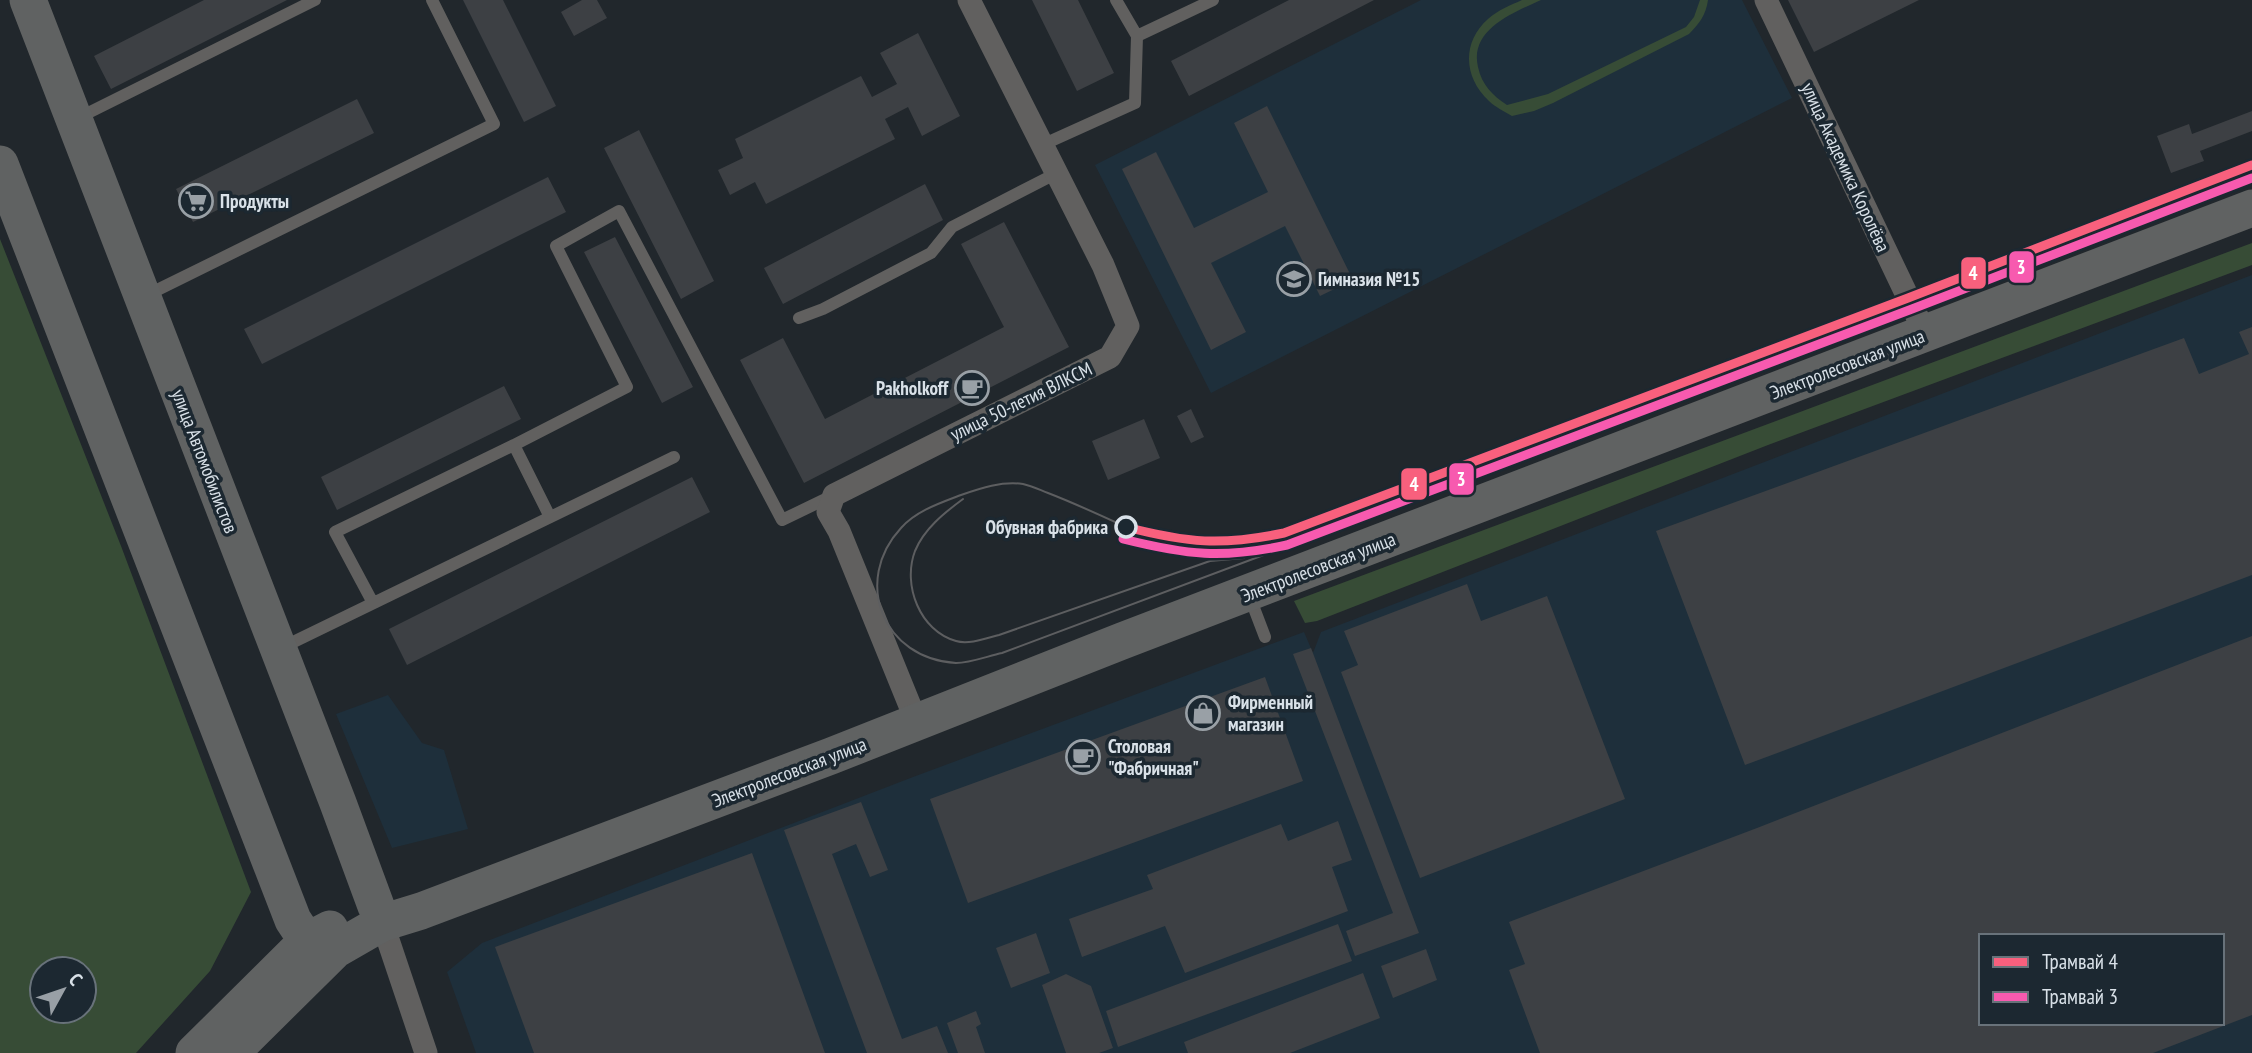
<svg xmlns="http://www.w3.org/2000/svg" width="2252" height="1053" viewBox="0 0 2252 1053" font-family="'PT Sans Narrow',sans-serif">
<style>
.built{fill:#1e2f3b;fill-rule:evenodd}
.green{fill:#374c36;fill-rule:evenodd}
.building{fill:#3d4044;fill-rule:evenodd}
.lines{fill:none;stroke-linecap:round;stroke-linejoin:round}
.lane{stroke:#61605f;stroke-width:12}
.street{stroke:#61605f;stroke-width:23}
.primary{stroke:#606262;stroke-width:37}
.tram{stroke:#5d5e60;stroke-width:2}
.tram-1-casing{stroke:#1c2831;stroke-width:14}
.tram-2-casing{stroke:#1c2831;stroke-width:14}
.tram-1{stroke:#f8607d;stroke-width:9}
.tram-2{stroke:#f75aaf;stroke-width:9}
.stop-dot{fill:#1c2831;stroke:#d9e1e8;stroke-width:3.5}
.labels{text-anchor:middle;stroke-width:7;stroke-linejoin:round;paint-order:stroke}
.street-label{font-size:19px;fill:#d9e1e8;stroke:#1c2831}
.poi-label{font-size:19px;font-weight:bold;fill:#d9e1e8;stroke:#1c2831;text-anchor:start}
.stop-label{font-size:19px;font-weight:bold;fill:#d9e1e8;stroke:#1c2831;text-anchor:end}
.line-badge{stroke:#1c2831;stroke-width:2.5}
.badge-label{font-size:19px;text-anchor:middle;font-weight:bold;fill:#fff}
</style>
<rect width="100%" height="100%" fill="#21272c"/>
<!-- built -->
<path class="built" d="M1421,0H1742L1792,98L1211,393L1095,165Z
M2252,275V1053H476L447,972L482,943L913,777L1304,632L1313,653L1321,632ZM1981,936H2222V1023H1981Z
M388,695L422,743L444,750L468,829L392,848L336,714Z"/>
<!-- green -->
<path class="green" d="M1522,0H1541C1515,12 1469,29 1478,67C1482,85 1492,95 1507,105L1548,94L1686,27L1694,17L1700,0H1708C1706,15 1699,24 1689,34L1553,103L1534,111L1512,116C1504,111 1495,107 1489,101C1463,77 1462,42 1488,19C1498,10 1511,5 1522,0Z
M0,239L121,546L251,892L210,971L136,1053H0ZM84,969V1011H42V969Z
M2252,243V265L1768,445L1317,621L1305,623L1294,601Z"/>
<!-- building -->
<path class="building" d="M204,0H287L111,89L94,56Z
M463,0H503L556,106L524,122Z
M582,0H597L607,18L574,36L561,12Z
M1032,0H1078L1114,73L1077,91Z
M1289,0H1374L1189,96L1171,61Z
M1788,0H1919L1814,52Z
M918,33L960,116L922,136L908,107L885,119L895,139L766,204L755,182L730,195L718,170L743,158L735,139L861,76L872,97L897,84L880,53Z
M357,99L374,133L193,222L176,189Z
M1267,106L1353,280L1320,296L1285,226L1211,263L1246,332L1211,350L1122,169L1156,152L1194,228L1268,192L1234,123Z
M2252,111V131L2200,151L2204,161L2171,173L2157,136L2189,124L2192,134Z
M639,130L714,281L681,299L604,148Z
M548,177L566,212L262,364L244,329Z
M925,184L943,220L783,304L764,268Z
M1004,222L1069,347L804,483L740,360L783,338L825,419L1004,327L961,244Z
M615,237L693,387L662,403L584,252Z
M2252,327V575L1745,765L1656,531L2184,338L2199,374L2249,354L2239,332Z
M504,386L521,419L337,510L321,477Z
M1191,409L1204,437L1191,443L1177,416Z
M1144,419L1160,458L1108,480L1092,441Z
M692,477L710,512L407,665L389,629Z
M1467,584L1481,621L1547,596L1625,799L1420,878L1341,672L1358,665L1344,631Z
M2252,636V1015L2153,1053H1540L1509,970L1525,964L1509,922L1757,828ZM1981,936H2222V1023H1981Z
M1311,648L1419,933L1355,956L1346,931L1393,913L1293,654Z
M1265,677L1303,781L968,903L930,799Z
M861,802L888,870L870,877L856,844L832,854L902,1039L937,1026L948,1053H867L784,830Z
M1338,821L1352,860L1332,867L1348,911L1185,973L1165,926L1082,957L1069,919L1153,889L1147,875L1281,824L1288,841Z
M752,853L825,1053H534L495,947Z
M1338,924L1352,961L1118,1047L1106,1011Z
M1036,933L1050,973L1011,988L996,948Z
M1426,949L1437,980L1393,998L1381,966Z
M1363,973L1380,1018L1290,1053H1188L1184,1042Z
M1066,974L1091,986L1113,1048L1099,1053H1066L1042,985Z
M976,1011L981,1024L976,1027L985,1053H958L947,1023Z"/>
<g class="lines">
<!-- lane -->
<path class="lane" d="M1116,0L1137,36
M78,118L315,0
M1042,145L1135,103L1137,36L1213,0
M145,296L494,124L432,0
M799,318L823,309L931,253L952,227L1057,173
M550,517L514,445L627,387L556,246L619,211L782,520L834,495
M1249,595L1265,637
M373,603L335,532L514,445
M281,648L674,457"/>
<!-- street -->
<path class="street" d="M1766,0L1925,333
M917,723L839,531L828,512L834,495L1110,357L1128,326L1103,265L969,0
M379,913L426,1053"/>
<!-- primary -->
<path class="primary" d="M28,0L338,803L376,906
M0,164L293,920L307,941L316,949L335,950L382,923L421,911L831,756L1122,641L2252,208
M194,1053L307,941L330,929
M231,1053L335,950"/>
<!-- tram -->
<path class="tram" d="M963,499C944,513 924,529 915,551C902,585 920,631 956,641C969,645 987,638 999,635L1210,561L1244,558
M1126,527C1100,515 1074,503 1048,493C1040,490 1032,486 1023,484C1002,481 981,488 961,495C940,503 916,511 901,528C852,581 883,659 956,663C970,663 988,656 1002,653L1309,538"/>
<!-- tram-1 casing -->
<g class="tram-1-casing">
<path id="tram-1" d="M1126,527C1188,543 1221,546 1284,533L1908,298L2252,165"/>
</g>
<!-- tram-2 casing -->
<g class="tram-2-casing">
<path id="tram-2" d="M1123,539C1187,555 1222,559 1287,545L1912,309L2252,178"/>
</g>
<!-- tram-1 -->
<use href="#tram-1" class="tram-1"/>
<!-- tram-2 -->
<use href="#tram-2" class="tram-2"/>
</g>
<!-- icons -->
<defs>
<g id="supermarket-ring" transform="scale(1.75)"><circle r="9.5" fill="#1c2831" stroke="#99a0a6" stroke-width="1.5"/><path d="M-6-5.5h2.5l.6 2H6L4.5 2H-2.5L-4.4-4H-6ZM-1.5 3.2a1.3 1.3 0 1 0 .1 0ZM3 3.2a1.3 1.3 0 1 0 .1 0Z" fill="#99a0a6"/></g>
<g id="school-ring" transform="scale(1.75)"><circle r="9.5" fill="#1c2831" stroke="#99a0a6" stroke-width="1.5"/><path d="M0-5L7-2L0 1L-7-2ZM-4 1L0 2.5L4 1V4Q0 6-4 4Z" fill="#99a0a6"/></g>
<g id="cafe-ring" transform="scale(1.75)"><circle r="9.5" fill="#1c2831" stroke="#99a0a6" stroke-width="1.5"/><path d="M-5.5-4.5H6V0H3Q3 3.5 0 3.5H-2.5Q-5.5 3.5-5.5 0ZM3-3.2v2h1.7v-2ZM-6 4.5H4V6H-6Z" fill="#99a0a6"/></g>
<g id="shop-ring" transform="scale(1.75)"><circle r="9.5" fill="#1c2831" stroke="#99a0a6" stroke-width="1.5"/><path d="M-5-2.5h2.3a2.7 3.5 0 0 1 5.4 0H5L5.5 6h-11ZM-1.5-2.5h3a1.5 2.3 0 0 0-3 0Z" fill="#99a0a6"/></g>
</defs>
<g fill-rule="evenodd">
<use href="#supermarket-ring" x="196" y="201"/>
<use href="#school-ring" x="1294" y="279"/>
<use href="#cafe-ring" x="972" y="388"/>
<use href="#shop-ring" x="1203" y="713"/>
<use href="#cafe-ring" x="1083" y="757"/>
</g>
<!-- markers -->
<circle class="stop-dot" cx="1126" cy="527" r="10"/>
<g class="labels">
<!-- street labels -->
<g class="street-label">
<text transform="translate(1846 167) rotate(65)" y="7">улица Академика Королёва</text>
<text transform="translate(1847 364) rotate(-21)" y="7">Электролесовская улица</text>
<text transform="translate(1021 401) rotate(-26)" y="7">улица 50-летия ВЛКСМ</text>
<text transform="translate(205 461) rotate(69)" y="7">улица Автомобилистов</text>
<text transform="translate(1318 567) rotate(-21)" y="7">Электролесовская улица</text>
<text transform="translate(789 772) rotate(-21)" y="7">Электролесовская улица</text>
</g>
<!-- poi labels -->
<g class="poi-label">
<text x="220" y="208">Продукты</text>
<text x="1318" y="286">Гимназия №15</text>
<text x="948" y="395" text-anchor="end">Pakholkoff</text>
<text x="1228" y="709">Фирменный<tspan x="1228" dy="22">магазин</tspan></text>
<text x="1108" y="753">Столовая<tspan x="1108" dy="22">"Фабричная"</tspan></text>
</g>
<!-- stop labels -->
<g class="stop-label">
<text x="1108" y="534">Обувная фабрика</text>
</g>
</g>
<g class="line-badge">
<rect x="2008" y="250" width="27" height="34" rx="7" fill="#f75aaf"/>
<rect x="1960" y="256" width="27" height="34" rx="7" fill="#f8607d"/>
<rect x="1448" y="462" width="27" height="34" rx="7" fill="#f75aaf"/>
<rect x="1400" y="467" width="28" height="34" rx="7" fill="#f8607d"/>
</g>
<g class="badge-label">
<text x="2021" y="274">3</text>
<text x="1973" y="280">4</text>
<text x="1461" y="486">3</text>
<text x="1414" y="491">4</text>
</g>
<!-- legend -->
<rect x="1979" y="934" width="245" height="91" fill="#1c2831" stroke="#68727a" stroke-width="2"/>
<rect x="1993" y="957" width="35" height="10" fill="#f8607d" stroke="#68727a" stroke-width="2"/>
<text x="2042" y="969" font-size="21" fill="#d9e1e8">Трамвай 4</text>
<rect x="1993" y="992" width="35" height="10" fill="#f75aaf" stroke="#68727a" stroke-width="2"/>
<text x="2042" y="1004" font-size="21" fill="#d9e1e8">Трамвай 3</text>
<!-- north arrow -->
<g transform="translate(63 990) rotate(50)"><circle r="33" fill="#1c2831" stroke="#68727a" stroke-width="2"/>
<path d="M0-5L12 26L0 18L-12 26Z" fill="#99a0a6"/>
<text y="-10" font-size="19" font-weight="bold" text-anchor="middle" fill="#d9e1e8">С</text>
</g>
</svg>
